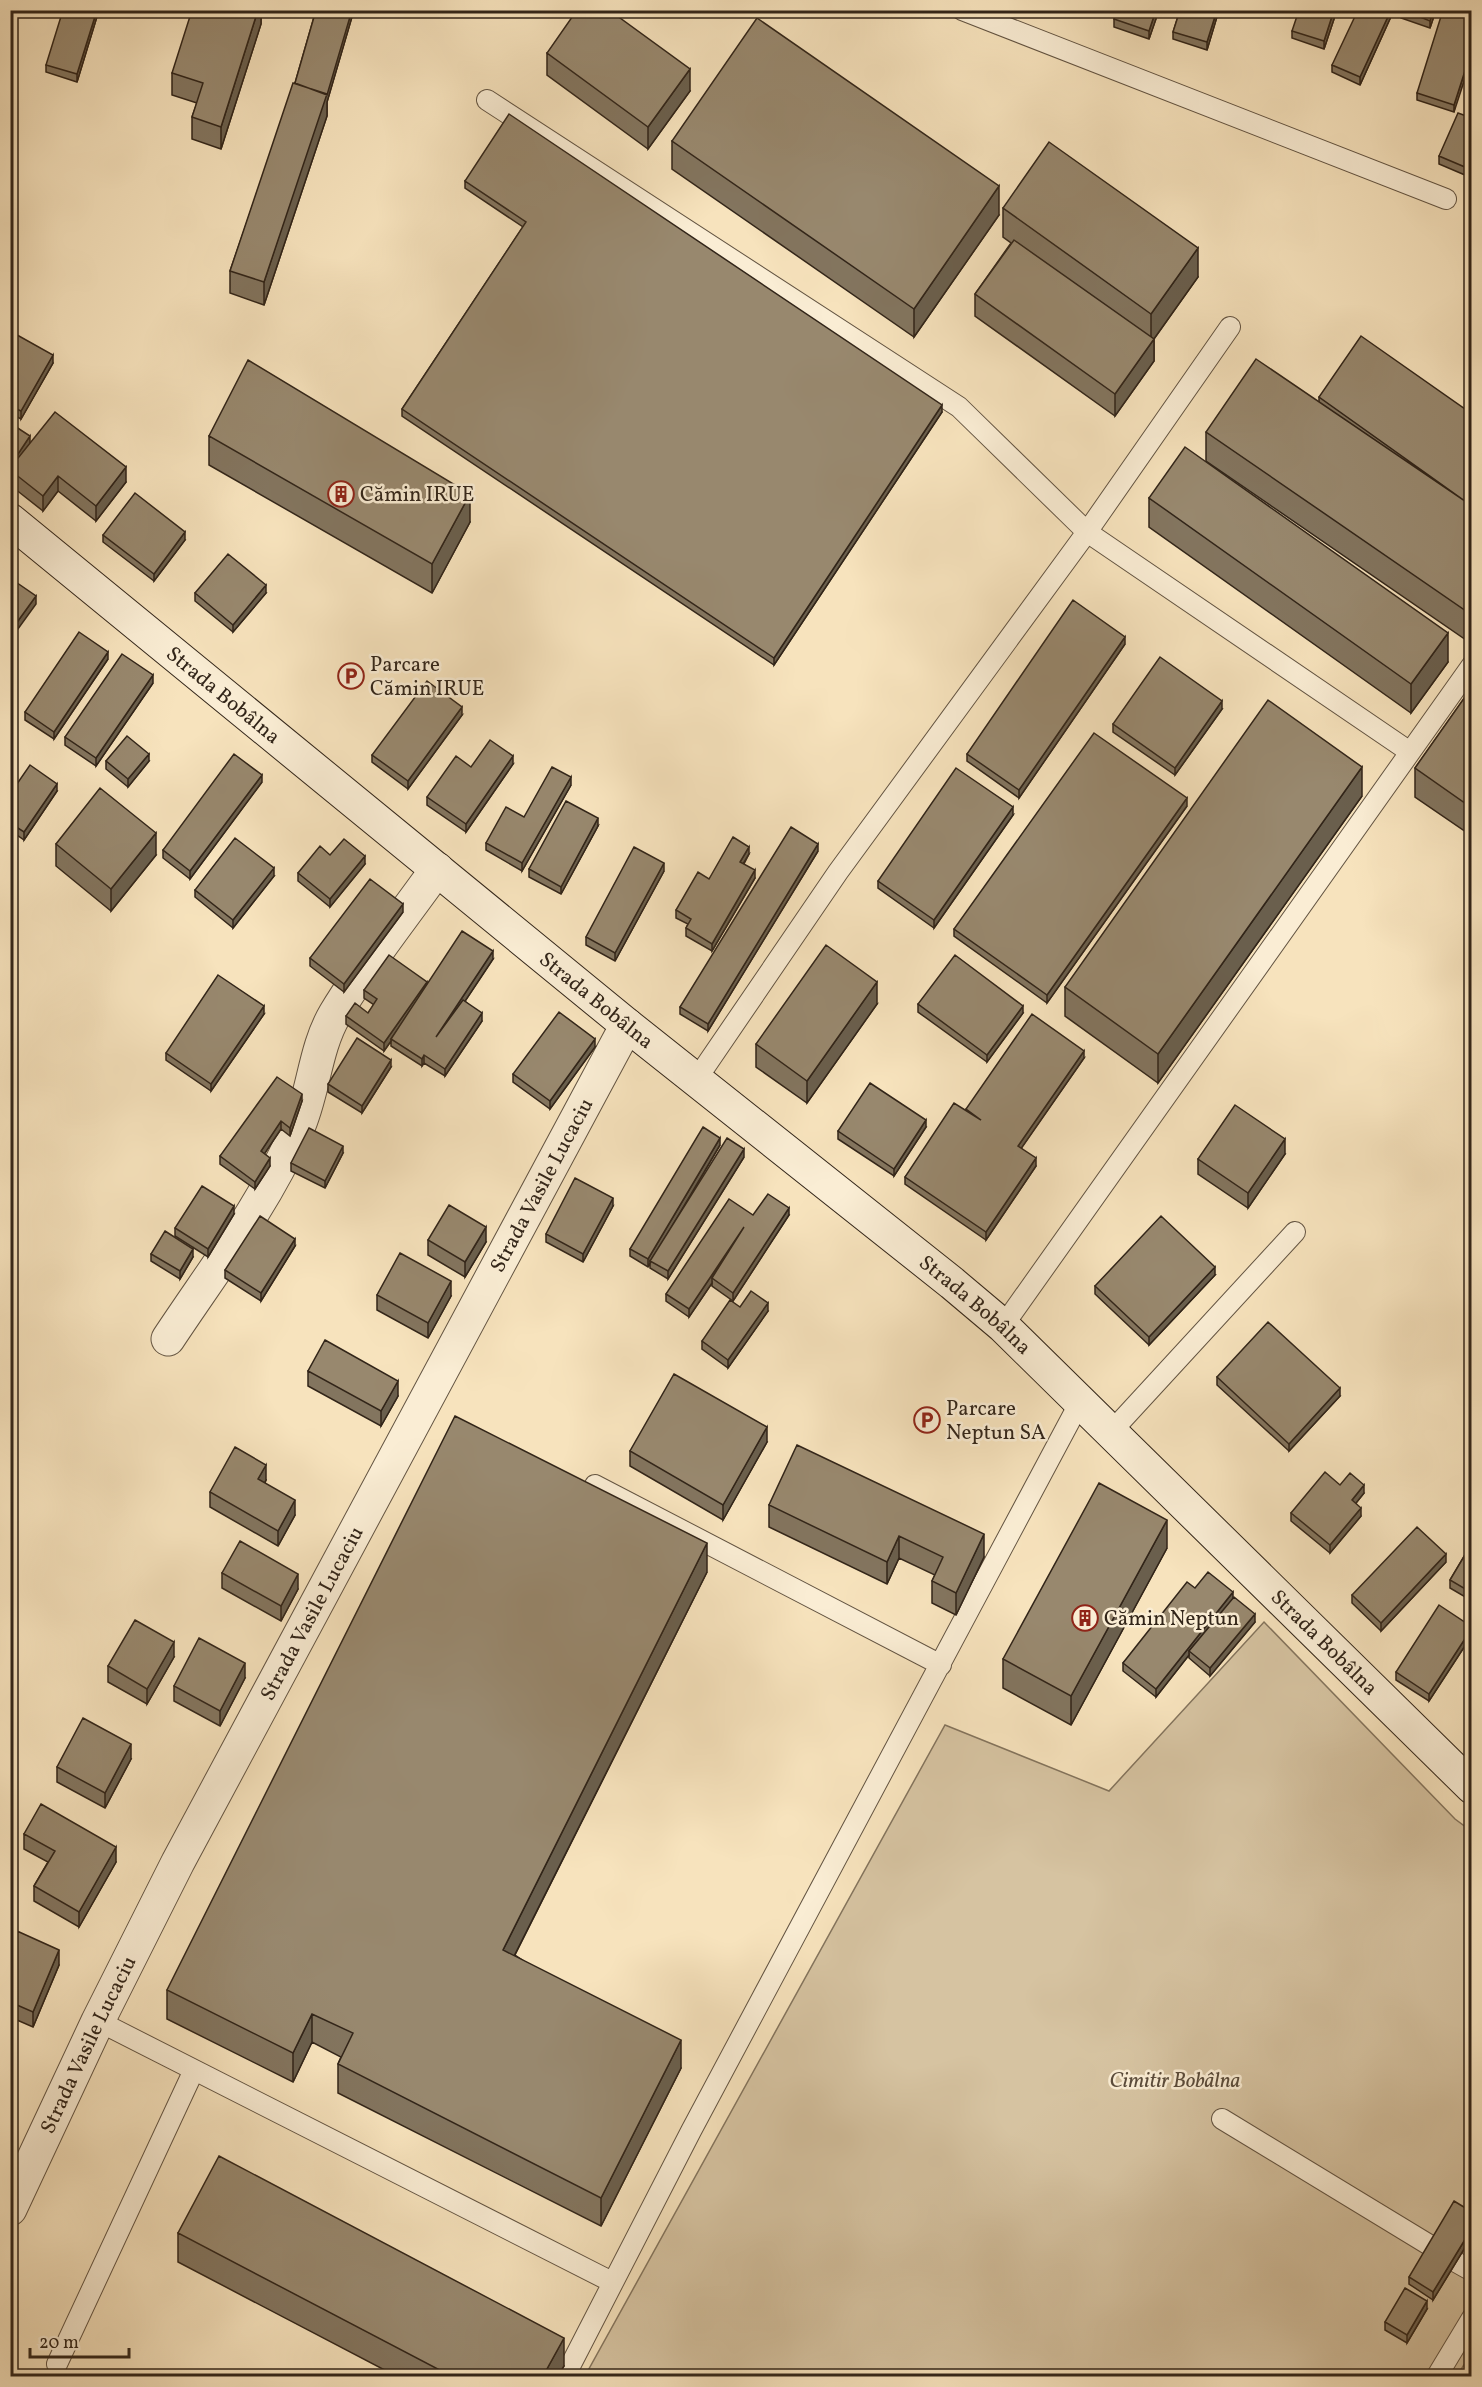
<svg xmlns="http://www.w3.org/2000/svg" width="1482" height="2387" viewBox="0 0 1482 2387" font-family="Vollkorn,serif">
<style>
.green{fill:#d6c3a1;stroke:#84745d;stroke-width:1.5}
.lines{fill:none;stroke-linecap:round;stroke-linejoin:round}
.lane-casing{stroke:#635442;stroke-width:22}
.street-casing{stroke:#635442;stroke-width:35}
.secondary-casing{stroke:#322519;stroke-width:35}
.lane{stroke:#faedd4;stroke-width:20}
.street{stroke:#faedd4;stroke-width:33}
.secondary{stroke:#faedd4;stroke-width:33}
.wall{fill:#83755f;stroke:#322519;stroke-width:1.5}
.shaded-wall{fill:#6a5f4d;stroke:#322519;stroke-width:1.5}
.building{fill:#98886e;stroke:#322519;stroke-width:1.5}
.labels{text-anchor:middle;stroke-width:5;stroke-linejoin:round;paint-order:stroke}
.poi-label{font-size:21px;fill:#322519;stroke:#faedd4;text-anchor:start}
.street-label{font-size:21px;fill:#322519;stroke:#faedd4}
.park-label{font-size:21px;font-style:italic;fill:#5b4c3b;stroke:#faedd4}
</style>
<rect width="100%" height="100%" fill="#f7e3bd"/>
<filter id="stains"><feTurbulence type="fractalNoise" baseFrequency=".00333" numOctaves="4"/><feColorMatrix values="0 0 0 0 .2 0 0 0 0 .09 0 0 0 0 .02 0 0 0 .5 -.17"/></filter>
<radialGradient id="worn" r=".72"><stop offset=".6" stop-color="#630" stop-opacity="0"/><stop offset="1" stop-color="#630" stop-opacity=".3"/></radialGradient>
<!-- green -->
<path class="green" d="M1264,1622L1455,1819L1471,1831L1472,2352L1457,2376H585L945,1725L1109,1791Z"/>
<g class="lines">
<!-- lane casing -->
<g class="lane-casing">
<path id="lane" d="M962,10L1446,199
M487,100L959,407L1087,532L1410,752
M696,1080L838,872L1087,532L1230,327
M1003,1326L1472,665
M1111,1432L1295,1232
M595,1485L941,1665
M98,2021L612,2282
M1222,2119L1431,2246
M1456,2262L1472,2271
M57,2364L194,2070
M565,2376L691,2131L1080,1402
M1437,2376L1472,2318"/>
</g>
<!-- street casing -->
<g class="street-casing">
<g id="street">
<path d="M168,1339C213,1271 264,1205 297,1130C314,1093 314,1050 335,1014C365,964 403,917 437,869"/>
<path id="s1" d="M10,2209L98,2021L178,1862L627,1025"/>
</g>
</g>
<!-- secondary casing -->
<g class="secondary-casing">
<g id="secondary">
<path id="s2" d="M10,520L627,1025L952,1283L1003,1326L1472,1787"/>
</g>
</g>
<!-- lane -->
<use href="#lane" class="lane"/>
<!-- street -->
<use href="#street" class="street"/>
<!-- secondary -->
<use href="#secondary" class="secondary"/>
</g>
<!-- wall -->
<path class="wall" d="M10,10H21L20,15L10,11Z
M99,10L77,82L46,72V65Z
M261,10V24L221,149L192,139V117L197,103L172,95V73Z
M316,10H354L327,102V116L264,305L230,293V271L295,83Z
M1117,10H1159L1149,39L1114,27V19Z
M1180,10H1219L1207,50L1173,39V32Z
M1337,10L1324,49L1292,38V31Z
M1394,10L1360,85L1332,72V65Z
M1401,10H1436L1430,28L1401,18Z
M1472,10L1454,112L1417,100V93Z
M547,53L690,91L648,149L547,75Z
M1472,118V178L1439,164V156Z
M672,141L999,215L914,337L672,169Z
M465,181L942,412L774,665L402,416V409L523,227L465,188Z
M1003,208L1198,277L1154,339V361L1115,416L975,316V294L1011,243L1003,237Z
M10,331L53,363L21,419L10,413Z
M1319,397L1472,414V638L1469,642L1206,461V432L1319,402Z
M10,423L30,444L126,482L96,521L58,491L43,511L10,485Z
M209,436L470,522L432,593L209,465Z
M1149,498L1448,662L1411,713L1149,527Z
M103,535L185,540L154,581L103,542Z
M195,593H266L233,632L195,601Z
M1125,644L1019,798L967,761V754Z
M108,659L54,739L25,720V712Z
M153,683L96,766L65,745V737Z
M1472,687V836L1415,797V768Z
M1222,709L1175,775L1113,732V724Z
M462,715L408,789L372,762V755Z
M106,761H149L128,787L106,769Z
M513,764L466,832L427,805V797Z
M262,782L190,879L163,858V850Z
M571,785L522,871L486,850V843Z
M57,791L24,840L10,830V794Z
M1362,796L1158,1083L1065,1016V987Z
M1187,806L1047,1003L954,936V929Z
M1013,815L934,928L878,888V881Z
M598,826L561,894L529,877V869Z
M56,844L156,855L111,911L56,866Z
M818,851L708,1031L680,1014V1007Z
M749,854L744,864L755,878L712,951L686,936V928L688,924L676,918V910L709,879Z
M330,855L365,864L330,907L298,881V873Z
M664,871L615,961L586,945V937Z
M274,876L233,928L195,897V890Z
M403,912L344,992L310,966V958Z
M493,959L465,1001L482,1021L445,1076L424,1063L422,1066L391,1046V1041L384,1051L346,1024V1016L368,1013L374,1005L364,998V990L427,984Z
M877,1004L807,1103L756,1067V1044Z
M918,1004L1023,1013L987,1062L918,1012Z
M264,1014L211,1091L166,1060V1053Z
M595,1047L550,1109L513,1082V1074Z
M1084,1058L1021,1148L1036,1166L986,1240L905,1184V1177L966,1110V1109Z
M391,1067L362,1113L328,1092V1084Z
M302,1101L290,1136L281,1129L264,1154L270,1166L255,1189L220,1164V1156Z
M926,1127L894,1176L838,1139V1131Z
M720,1145L675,1221L744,1157L668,1279L650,1268V1263L648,1267L630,1256V1249Z
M343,1153L325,1188L291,1171V1163Z
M1285,1154L1248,1208L1198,1174V1159Z
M613,1206L583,1262L546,1242V1234Z
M234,1214L208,1257L175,1236V1228Z
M753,1215H789L733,1301L712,1286V1283L689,1317L666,1301V1294Z
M428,1240L486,1242L465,1277L428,1255Z
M295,1246L261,1301L225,1278V1270Z
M151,1254L193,1257L180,1279L151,1261Z
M1215,1275L1149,1345L1095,1294V1286Z
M377,1295L451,1296L428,1338L377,1310Z
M740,1307L768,1311L728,1368L702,1349V1341Z
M308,1371L398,1396L381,1426L308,1386Z
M1217,1377L1340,1396L1289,1451L1217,1385Z
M767,1442L723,1520L630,1466V1451Z
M266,1480L265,1483L295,1515L278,1546L210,1507V1492Z
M1340,1485L1364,1493L1356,1503L1361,1516L1330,1553L1291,1521V1513Z
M769,1505L984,1557L956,1615L932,1603V1581L935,1575L899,1558L887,1584L769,1527Z
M1472,1543V1601L1450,1588V1580Z
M1167,1548L1071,1725L1003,1688V1659Z
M1446,1562L1381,1631L1352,1603V1595Z
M707,1572L515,1955L681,2068L601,2226L338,2093V2064L341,2057L312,2042L293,2082L167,2019V1990Z
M222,1573L298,1589L281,1621L222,1588Z
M1195,1588L1233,1598L1255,1622L1210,1676L1189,1658V1655L1156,1697L1123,1671V1663Z
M1472,1627V1635L1429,1701L1396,1680V1672Z
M174,1657L147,1704L108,1682V1666Z
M245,1678L220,1726L174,1701V1686Z
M131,1759L105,1808L57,1782V1767Z
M24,1834L116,1862L79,1927L34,1901V1886L48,1862L24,1849Z
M10,1946L59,1965L33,2027L10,2017Z
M1472,2212V2236L1433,2300L1409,2284V2277Z
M178,2233L564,2366L558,2376H396L178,2262Z
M1427,2309L1407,2343L1385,2330V2322Z"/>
<!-- shaded-wall -->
<path class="shaded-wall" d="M97,10H99L77,82V74Z
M258,10H261V24L221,149V127Z
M352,10H354L327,102V116L264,305V282Z
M1156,10H1159L1149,39V31Z
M1217,10H1219L1207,50V42Z
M1334,10H1337L1324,49V41Z
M1391,10H1394L1360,85V77Z
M1433,10H1436L1430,28V21Z
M1472,49V57L1454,112V105Z
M690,69V91L648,149V127Z
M999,186V215L914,337V309Z
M1198,248V277L1151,343V314Z
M1154,339V361L1115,416V394Z
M53,355V363L21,419V411Z
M942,405V412L774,665V658Z
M30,436V444L10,470V466Z
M126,467V482L96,521V506Z
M58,476V491L43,511V496Z
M470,494V522L432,593V564Z
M185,532V540L154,581V574Z
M266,585V593L233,632V625Z
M36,596V604L10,640V632Z
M1472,610V638L1469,642V613Z
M1448,633V662L1411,713V684Z
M1125,637V644L1019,798V790Z
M108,652V659L54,739V732Z
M153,675V683L96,766V758Z
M1222,701V709L1175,775V768Z
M462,707V715L408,789V781Z
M149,754V761L128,787V779Z
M513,756V764L466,832V824Z
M1362,767V796L1158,1083V1054Z
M262,775V782L190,879V871Z
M571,777V785L522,871V863Z
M57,784V791L24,840V832Z
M1187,798V806L1047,1003V995Z
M1013,807V815L934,928V920Z
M598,818V826L561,894V887Z
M156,833V855L111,911V889Z
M818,844V851L708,1031V1024Z
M749,847V854L740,869V862Z
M365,856V864L330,907V899Z
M664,863V871L615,961V953Z
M274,868V876L233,928V920Z
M755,870V878L712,951V944Z
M403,904V912L344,992V984Z
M493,951V959L436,1045V1037Z
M427,982V989L391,1039V1041L384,1051V1043Z
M877,982V1004L807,1103V1081Z
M264,1006V1014L211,1091V1084Z
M1023,1006V1013L987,1062V1055Z
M482,1013V1021L445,1076V1069Z
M595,1039V1047L550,1109V1101Z
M1084,1051V1058L1018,1153V1146Z
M424,1055V1063L422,1066V1059Z
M391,1060V1067L362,1113V1106Z
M302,1094V1101L290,1136V1128Z
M926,1120V1127L894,1176V1169Z
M281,1121V1129L261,1159V1151Z
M720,1138V1145L651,1262L650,1261V1263L648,1267V1259Z
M1285,1139V1154L1248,1208V1193Z
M343,1146V1153L325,1188V1181Z
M744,1149V1157L668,1279V1271Z
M270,1158V1166L255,1189V1182Z
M1036,1158V1166L986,1240V1232Z
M613,1198V1206L583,1262V1254Z
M234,1206V1214L208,1257V1249Z
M789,1208V1215L733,1301V1293Z
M486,1227V1242L465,1277V1262Z
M744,1227L712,1278V1283L689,1317V1309Z
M295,1239V1246L261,1301V1293Z
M193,1249V1257L180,1279V1271Z
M1215,1267V1275L1149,1345V1337Z
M451,1281V1296L428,1338V1323Z
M768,1303V1311L728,1368V1360Z
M398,1381V1396L381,1426V1411Z
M1340,1388V1396L1289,1451V1444Z
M767,1427V1442L723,1520V1505Z
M266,1465V1480L258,1494V1479Z
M1364,1485V1493L1352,1508V1500Z
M295,1500V1515L278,1546V1531Z
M1361,1508V1516L1330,1553V1545Z
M1167,1520V1548L1071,1725V1696Z
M984,1534V1557L956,1615V1593Z
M899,1536V1558L887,1584V1562Z
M707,1543V1572L503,1978V1950Z
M1446,1554V1562L1381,1631V1623Z
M298,1574V1589L281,1621V1606Z
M1233,1592V1600L1189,1651V1655L1156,1697V1689Z
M1255,1614V1622L1210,1676V1668Z
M1472,1628V1635L1429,1701V1694Z
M174,1642V1657L147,1704V1689Z
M245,1663V1678L220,1726V1711Z
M131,1744V1759L105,1808V1793Z
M116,1847V1862L79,1927V1912Z
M59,1950V1965L33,2027V2012Z
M312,2014V2042L293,2082V2053Z
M681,2040V2068L601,2226V2198Z
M1472,2228V2236L1433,2300V2292Z
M1427,2301V2309L1407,2343V2335Z
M564,2338V2366L558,2376H543Z"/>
<!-- building -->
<path class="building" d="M63,10H97L77,74L46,65Z
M192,10H258L221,127L192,117L203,83L172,73Z
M316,10H352L327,95L295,83Z
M577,10H609L690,69L648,127L547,53Z
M1117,10H1156L1149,31L1114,19Z
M1180,10H1217L1207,42L1173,32Z
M1299,10H1334L1324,41L1292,31Z
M1358,10H1391L1360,77L1332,65Z
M1403,10H1433L1430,21Z
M1443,10H1472V49L1454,105L1417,93Z
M757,18L999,186L914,309L672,141Z
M293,83L327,94L264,282L230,271Z
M1458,113L1472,118V170L1439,156Z
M509,114L942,405L774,658L402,409L526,222L465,181Z
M1049,142L1198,248L1151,314L1003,208Z
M1014,240L1154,339L1115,394L975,294Z
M10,331L53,355L21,411L10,406Z
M1361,336L1472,414V506L1319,397Z
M1256,359L1472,506V610L1469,613L1206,432Z
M248,360L470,494L432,564L209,436Z
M55,412L126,467L96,506L58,476L43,496L10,470V468Z
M10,423L30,436L10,466Z
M1185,447L1448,633L1411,684L1149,498Z
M135,493L185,532L154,574L103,535Z
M228,554L266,585L233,625L195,593Z
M10,578L36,596L10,632Z
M1073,600L1125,637L1019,790L967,754Z
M79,632L108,652L54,732L25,712Z
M122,654L153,675L96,758L65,737Z
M1160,657L1222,701L1175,768L1113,724Z
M427,681L462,707L408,781L372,755Z
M1472,687V808L1415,768Z
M1268,700L1362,767L1158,1054L1065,987Z
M1094,733L1187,798L1047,995L954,929Z
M127,736L149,754L128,779L106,761Z
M490,740L513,756L466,824L427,797L456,756L471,767Z
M234,754L262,775L190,871L163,850Z
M30,765L57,784L24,832L10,823V794Z
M552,767L571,777L522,863L486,843L506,807L524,817Z
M956,768L1013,807L934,920L878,881Z
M100,788L156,833L111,889L56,844Z
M566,801L598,818L561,887L529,869Z
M791,827L818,844L708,1024L680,1007Z
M733,837L749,847L740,862L755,870L712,944L686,928L691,919L676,910L698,872L709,879Z
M235,838L274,868L233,920L195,890Z
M344,839L365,856L330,899L298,873L320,846L330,855Z
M634,847L664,863L615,953L586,937Z
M370,879L403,904L344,984L310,958Z
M462,931L493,951L436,1037L463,1000L482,1013L445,1069L424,1055L422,1059L391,1039Z
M826,945L877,982L807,1081L756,1044Z
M389,955L427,982L384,1043L346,1016L355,1003L368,1013L377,999L364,990Z
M955,955L1023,1006L987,1055L918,1004Z
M218,975L264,1006L211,1084L166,1053Z
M559,1012L595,1039L550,1101L513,1074Z
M1032,1014L1084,1051L1018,1146L1036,1158L986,1232L905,1177L954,1103L981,1120L966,1109Z
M357,1038L391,1060L362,1106L328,1084Z
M277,1077L302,1094L290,1128L281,1121L261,1151L270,1158L255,1182L220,1156Z
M870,1083L926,1120L894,1169L838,1131Z
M1235,1105L1285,1139L1248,1193L1198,1159Z
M703,1127L720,1138L648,1259L630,1249Z
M309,1128L343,1146L325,1181L291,1163Z
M727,1138L744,1149L668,1271L650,1261Z
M575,1178L613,1198L583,1254L546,1234Z
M202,1186L234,1206L208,1249L175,1228Z
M768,1194L789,1208L733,1293L712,1278L744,1227L689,1309L666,1294L729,1199L753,1215Z
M449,1205L486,1227L465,1262L428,1240Z
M260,1216L295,1239L261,1293L225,1270Z
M1161,1216L1215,1267L1149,1337L1095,1286Z
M165,1231L193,1249L180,1271L151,1254Z
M400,1253L451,1281L428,1323L377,1295Z
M751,1291L768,1303L728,1360L702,1341L730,1300L740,1307Z
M1268,1322L1340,1388L1289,1444L1217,1377Z
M325,1340L398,1381L381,1411L308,1371Z
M674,1374L767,1427L723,1505L630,1451Z
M455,1416L707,1543L503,1950L681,2040L601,2198L338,2064L353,2033L312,2014L293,2053L167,1990Z
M797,1445L984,1534L956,1593L932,1581L943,1557L899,1536L887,1562L769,1505Z
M235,1447L266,1465L258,1479L295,1500L278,1531L210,1492Z
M1325,1472L1340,1485L1350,1473L1364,1485L1352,1500L1361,1508L1330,1545L1291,1513Z
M1099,1483L1167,1520L1071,1696L1003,1659Z
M1417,1527L1446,1554L1381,1623L1352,1595Z
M240,1541L298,1574L281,1606L222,1573Z
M1472,1543V1593L1450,1580Z
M1208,1572L1233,1592L1156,1689L1123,1663L1187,1582L1195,1588Z
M1234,1597L1255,1614L1210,1668L1189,1651Z
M1439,1605L1472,1627V1628L1429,1694L1396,1672Z
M135,1620L174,1642L147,1689L108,1666Z
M199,1638L245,1663L220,1711L174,1686Z
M83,1718L131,1744L105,1793L57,1767Z
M41,1804L116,1847L79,1912L34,1886L55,1851L24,1834Z
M17,1931L59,1950L33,2012L10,2002V1946Z
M219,2156L564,2338L543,2376H451L178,2233Z
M1454,2201L1472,2212V2228L1433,2292L1409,2277Z
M1405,2288L1427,2301L1407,2335L1385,2322Z"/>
<!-- icons -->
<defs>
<g id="building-ring" transform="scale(1.35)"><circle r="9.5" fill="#faedd4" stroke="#8f2418" stroke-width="1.5"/><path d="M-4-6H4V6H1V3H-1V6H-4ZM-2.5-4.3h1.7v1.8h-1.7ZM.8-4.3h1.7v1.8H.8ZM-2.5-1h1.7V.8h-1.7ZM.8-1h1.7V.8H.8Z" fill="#8f2418"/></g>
<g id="parking-ring" transform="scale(1.35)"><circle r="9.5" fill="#faedd4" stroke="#8f2418" stroke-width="1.5"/><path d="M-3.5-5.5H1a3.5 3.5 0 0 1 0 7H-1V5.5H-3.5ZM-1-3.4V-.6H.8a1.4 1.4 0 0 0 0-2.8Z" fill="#8f2418"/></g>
</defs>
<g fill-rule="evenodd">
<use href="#building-ring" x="341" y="494"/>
<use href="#parking-ring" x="351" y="676"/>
<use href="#parking-ring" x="927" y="1420"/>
<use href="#building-ring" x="1085" y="1618"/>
</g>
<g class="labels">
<!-- poi labels -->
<g class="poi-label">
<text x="360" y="501">Cămin IRUE</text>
<text x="370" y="671">Parcare<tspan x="370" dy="24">Cămin IRUE</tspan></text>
<text x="946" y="1415">Parcare<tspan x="946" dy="24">Neptun SA</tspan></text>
<text x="1104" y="1625">Cămin Neptun</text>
</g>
<!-- street labels -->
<g class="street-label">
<text dy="7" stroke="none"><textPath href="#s2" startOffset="276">Strada Bobâlna</textPath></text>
<text dy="7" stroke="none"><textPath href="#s2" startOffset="758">Strada Bobâlna</textPath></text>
<text dy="7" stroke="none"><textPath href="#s1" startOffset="1154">Strada Vasile Lucaciu</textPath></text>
<text dy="7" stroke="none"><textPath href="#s2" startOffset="1244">Strada Bobâlna</textPath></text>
<text dy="7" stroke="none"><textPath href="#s1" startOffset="668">Strada Vasile Lucaciu</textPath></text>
<text dy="7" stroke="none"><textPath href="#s2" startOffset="1730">Strada Bobâlna</textPath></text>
<text dy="7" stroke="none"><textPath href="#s1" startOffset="182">Strada Vasile Lucaciu</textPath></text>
</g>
<!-- park labels -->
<g class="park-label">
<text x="1175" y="2087">Cimitir Bobâlna</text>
</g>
</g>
<!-- margin -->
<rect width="1482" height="2387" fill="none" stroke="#f7e3bd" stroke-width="36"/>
<rect x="12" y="12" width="1458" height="2363" fill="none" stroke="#322519" stroke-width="3"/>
<rect x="18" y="18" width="1446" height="2351" fill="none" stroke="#322519" stroke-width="1.5"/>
<!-- scale -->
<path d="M30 2348v9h99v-9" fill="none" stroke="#322519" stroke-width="3"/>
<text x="39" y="2348" font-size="18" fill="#322519" stroke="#faedd4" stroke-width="4.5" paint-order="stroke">20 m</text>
<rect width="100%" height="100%" filter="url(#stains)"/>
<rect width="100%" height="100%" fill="url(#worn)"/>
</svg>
